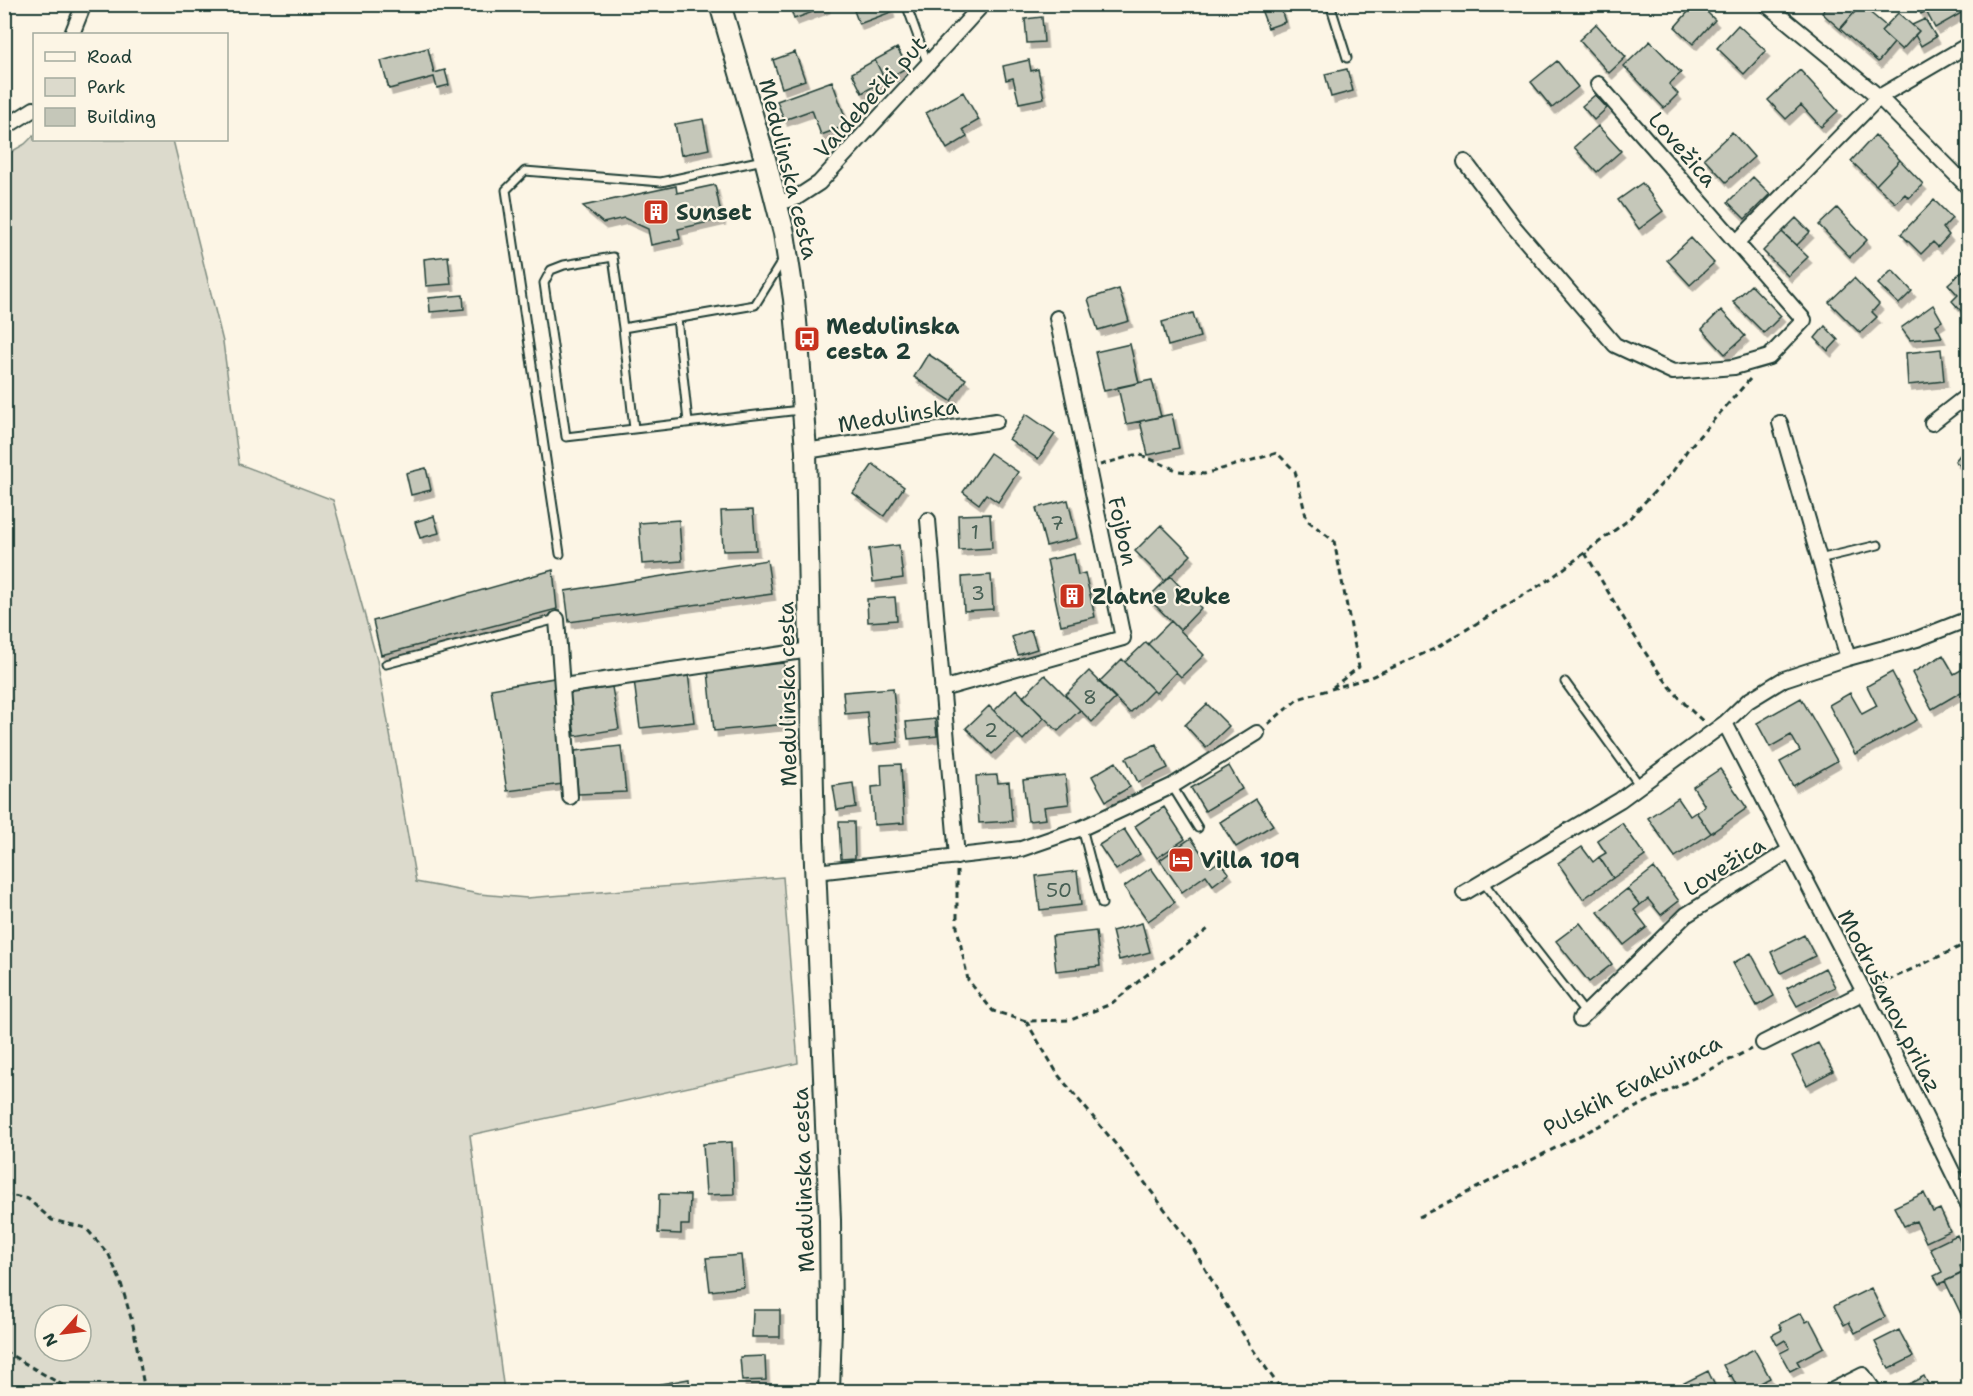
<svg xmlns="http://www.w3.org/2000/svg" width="1973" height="1396" viewBox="0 0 1973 1396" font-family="'Shantell Sans',sans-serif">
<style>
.green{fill:#dcdacc;stroke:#7e8c80;stroke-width:1.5;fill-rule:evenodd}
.building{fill:#c5c7b9;stroke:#1f3d34;stroke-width:1.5;filter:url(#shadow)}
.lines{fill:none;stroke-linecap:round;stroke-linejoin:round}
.lane-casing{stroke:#1f3d34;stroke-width:11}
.street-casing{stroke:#1f3d34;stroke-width:18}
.secondary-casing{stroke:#1f3d34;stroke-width:24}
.path{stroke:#1f3d34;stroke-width:3;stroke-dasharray:6 4.5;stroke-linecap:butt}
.lane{stroke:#fcf5e5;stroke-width:7}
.street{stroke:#fcf5e5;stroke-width:14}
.secondary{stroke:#fcf5e5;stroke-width:20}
.labels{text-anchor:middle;stroke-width:4.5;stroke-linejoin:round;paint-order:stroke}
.number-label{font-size:20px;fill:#486055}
.street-label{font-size:22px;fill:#1f3d34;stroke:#fcf5e5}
.poi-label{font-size:22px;font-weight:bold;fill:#1f3d34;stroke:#fcf5e5;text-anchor:start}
</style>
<defs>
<filter id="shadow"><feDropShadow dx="3.5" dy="6" stdDeviation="0" flood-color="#0004"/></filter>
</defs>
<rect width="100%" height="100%" fill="#fcf5e5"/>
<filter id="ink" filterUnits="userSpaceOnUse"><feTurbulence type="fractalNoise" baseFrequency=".0167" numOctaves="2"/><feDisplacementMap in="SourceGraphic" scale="12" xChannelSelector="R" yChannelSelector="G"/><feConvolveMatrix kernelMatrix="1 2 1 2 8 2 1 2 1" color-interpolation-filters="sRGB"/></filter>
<g filter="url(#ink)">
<!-- green -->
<path class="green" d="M34,135V140H173L223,342L239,464L333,500L377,660L416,882L479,894L527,898L783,877L798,1063L470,1135L504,1391H5L4,156L25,144ZM45,1315H81V1351H45Z"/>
<!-- building -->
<path class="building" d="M789,4H826V7L794,19Z
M854,4H889L891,12L859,24L852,5Z
M1259,4H1285L1280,6L1285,22L1268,28Z
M1695,4H1699L1715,20L1693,44L1675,27Z
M1829,4H1861V5L1840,29L1822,13Z
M1916,4H1958L1963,12L1935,28L1926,11L1921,14Z
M1861,5L1886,26L1881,31L1894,43L1878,62L1840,29Z
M1898,13L1919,31L1902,50L1881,31Z
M1042,17L1044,42L1027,43L1025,19Z
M1925,19L1936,37L1921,46L1915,35L1919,31L1912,25Z
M1596,24L1626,57L1609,73L1579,40Z
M1738,25L1766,51L1744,74L1717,48Z
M1650,41L1681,73L1669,84L1678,94L1664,108L1624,66Z
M428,48L434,73L445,70L449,85L437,88L434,77L389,89L381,61Z
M897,48L908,67L885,80L875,60Z
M795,52L805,80L782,88L773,60Z
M875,60L885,80L862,93L852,73Z
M1029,60L1031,71L1038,69L1044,98L1019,103L1013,78L1006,80L1003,66Z
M1557,61L1578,87L1552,108L1531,82Z
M1347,69L1353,91L1331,97L1325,74Z
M1800,70L1838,111L1821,127L1801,105L1786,119L1768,100Z
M832,81L848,125L821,135L812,110L784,120L777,101Z
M963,92L979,120L963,129L967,137L947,149L926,113Z
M1595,95L1607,108L1594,120L1582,106Z
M703,119L709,149L681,155L675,124Z
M1598,126L1621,151L1597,172L1574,147Z
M1732,132L1754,157L1726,182L1704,158Z
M1875,135L1900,160L1876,185L1851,161Z
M1900,160L1923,184L1909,198L1905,194L1896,203L1876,185Z
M1753,177L1770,194L1745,219L1728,202Z
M1642,183L1663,211L1639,229L1618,200Z
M715,185L722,219L678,229L680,239L651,245L648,229L624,218L603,223L583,206L676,186L677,193Z
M1934,200L1952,218L1943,228L1949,235L1938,247L1933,242L1921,254L1901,234Z
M1837,208L1867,240L1850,257L1819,225Z
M1796,218L1810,232L1797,245L1782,232Z
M1782,232L1808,257L1788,276L1763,251Z
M1691,238L1714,263L1690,285L1667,260Z
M448,256L451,284L426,286L424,259Z
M1968,266V307L1962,312L1952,301L1958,295L1948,284Z
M1892,270L1912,291L1899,304L1878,284Z
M1854,278L1879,304L1872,312L1877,317L1860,333L1829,302Z
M1751,285L1781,316L1764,333L1733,302Z
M1119,289L1129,321L1098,330L1088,299Z
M463,295L464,309L430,312L429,298Z
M1933,305L1942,321L1936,325L1942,337L1910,340L1901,328Z
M1721,310L1745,336L1725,354L1702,329Z
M1193,313L1200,337L1168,346L1162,322Z
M1825,326L1838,340L1828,351L1815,338Z
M1130,344L1139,383L1104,391L1095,352Z
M1941,349L1944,381L1908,385L1906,353Z
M928,354L966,379L951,401L914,377Z
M1152,380L1161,417L1126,424L1118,387Z
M1026,414L1055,434L1038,459L1009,439Z
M1172,414L1179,448L1148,455L1140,421Z
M1968,445V473L1955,461Z
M990,453L1018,472L998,502L986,494L979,504L963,492Z
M873,464L904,487L884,516L853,493Z
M426,468L431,490L411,495L406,473Z
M1068,500L1077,538L1046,546L1036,508Z
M753,510L756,550L723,551L721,511Z
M990,514L992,548L959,550L958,515Z
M434,516L439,533L420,538L415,522Z
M679,520L682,561L642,564L639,523Z
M1161,525L1191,555L1165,581L1135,551Z
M899,545L903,578L873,582L869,549Z
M1074,554L1078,575L1085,573L1095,617L1061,625L1047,560Z
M767,560L772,594L569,622L565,591Z
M553,570L557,609L381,655L373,621Z
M991,575L993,609L964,611L962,577Z
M1170,576L1201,608L1180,630L1148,598Z
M895,597L897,620L868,622L867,599Z
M1171,621L1204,655L1181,677L1148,644Z
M1031,630L1037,649L1018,655L1012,637Z
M1146,642L1176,672L1156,693L1125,662Z
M1968,648V666L1961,652Z
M1943,655L1954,674L1968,666V688L1932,709L1912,673Z
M1122,659L1153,690L1130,713L1099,682Z
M784,663L788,724L714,731L708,671Z
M1089,671L1116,698L1092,722L1065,695Z
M1892,672L1917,720L1855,754L1829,705L1850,693L1862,714L1877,706L1867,686Z
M688,673L694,722L640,728L634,680Z
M1045,675L1080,710L1058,731L1023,697Z
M554,678L563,784L507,791L491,689Z
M612,687L619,729L575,736L569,693Z
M893,688L898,742L870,745L867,712L845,714L843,692Z
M1016,689L1044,718L1023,740L994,711Z
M1801,698L1837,761L1793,786L1780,762L1800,751L1791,735L1770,747L1757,723Z
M1207,704L1229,726L1206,748L1185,725Z
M989,706L1015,732L992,754L966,728Z
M935,719L937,736L908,739L906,722Z
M1156,744L1168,768L1138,782L1126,758Z
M621,746L626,792L578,794L575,751Z
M1116,762L1130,787L1106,801L1092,776Z
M901,764L904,823L874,825L872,787L882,786L881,765Z
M1229,766L1242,789L1205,811L1191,788Z
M1720,769L1747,808L1711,833L1696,812L1705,806L1693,787Z
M997,775L998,783L1009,782L1012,821L979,823L976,776Z
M1065,775L1069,804L1044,807L1046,819L1028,821L1023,780Z
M853,783L856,807L837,810L833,786Z
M1678,798L1690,816L1696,812L1711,833L1675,857L1648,818Z
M1256,799L1273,825L1236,847L1220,822Z
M1164,807L1185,839L1157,858L1135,826Z
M839,822H854L855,858L841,859Z
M1622,823L1645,856L1613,878L1599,857L1606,853L1597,840Z
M1124,829L1140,854L1116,870L1099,845Z
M1191,838L1211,867L1220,861L1229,873L1213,885L1206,875L1182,892L1160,860Z
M1582,847L1593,862L1599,857L1613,878L1583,899L1558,863Z
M1151,868L1175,902L1148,921L1124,887Z
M1654,868L1679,901L1661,915L1648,899L1640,905L1627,889Z
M1077,871L1081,905L1040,910L1036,876Z
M1627,889L1640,905L1634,910L1647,927L1624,945L1598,912Z
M1142,923L1150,952L1119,960L1112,931Z
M1580,923L1612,964L1589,982L1556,941Z
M1096,931L1100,966L1056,971L1052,936Z
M1804,935L1815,956L1781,973L1771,952Z
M1751,953L1774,996L1757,1006L1733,963Z
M1825,968L1835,987L1797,1006L1787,988Z
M1818,1043L1833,1071L1807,1085L1792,1056Z
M732,1142L734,1194L706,1195L703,1144Z
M1924,1193L1933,1212L1940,1209L1950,1231L1926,1242L1916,1221L1904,1226L1894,1207Z
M659,1194L690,1195L689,1225H681V1234L658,1233Z
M1957,1235L1968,1257V1262L1960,1266L1963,1273L1939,1284L1934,1276L1942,1272L1930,1248Z
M741,1255L744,1287L710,1291L706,1258Z
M1968,1270V1308L1960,1312L1945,1281Z
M1871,1288L1885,1317L1855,1333L1849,1322L1844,1325L1834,1306Z
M1968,1308V1329L1960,1312Z
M753,1310H780V1337H752Z
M1801,1313L1806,1322L1810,1320L1824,1347L1797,1361L1800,1366L1790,1371L1780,1353L1790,1348L1785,1340L1777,1345L1772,1335L1782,1330L1779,1324Z
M1899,1330L1913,1357L1889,1369L1875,1342Z
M1754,1349L1770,1378L1744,1392H1740L1731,1375L1729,1376L1723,1365Z
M765,1356L766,1380L742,1381L740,1357Z
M1708,1371L1717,1390L1671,1392L1670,1390Z
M1924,1376L1932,1392H1899L1898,1390Z
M689,1379L690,1392H661L660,1384Z"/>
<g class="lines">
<!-- lane casing -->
<g class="lane-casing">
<path id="lane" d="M906,4L928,65
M1330,4L1347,58
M784,258L755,305L623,328L634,429L800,410
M677,318L688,422
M623,328L613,257L564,265L551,270L544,283L566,437L634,429
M560,554L506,190L525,171L661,182L763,160
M1819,559L1878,545
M386,664L557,619
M1565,682L1640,786
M1172,786L1198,828
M1082,828L1102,904
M1483,882L1585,1013"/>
</g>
<!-- street casing -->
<g class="street-casing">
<path id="street" d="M1766,4L1879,97L1968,187
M72,34L84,4
M4,128L34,109
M1465,162L1514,227L1615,345L1673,372L1734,367L1769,357L1804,320L1598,84
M777,203L796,198L819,183L983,4
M1737,242L1879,97L1968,45
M1780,423L1848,658
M1932,423L1964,398H1968
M806,451L996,421
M928,520L957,857
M557,619L570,797
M563,686L810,650
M942,689L1123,638L1057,318
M1790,850L1864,992L1968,1204
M816,872L1021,849L1082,828L1172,786L1257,733
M1464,893L1620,800L1725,723L1748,701L1784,679L1848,658L1917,639L1968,619
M1580,1019L1686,915L1790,850L1725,723
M1763,1043L1864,992
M1829,1392L1863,1375L1875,1392"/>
</g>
<!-- secondary casing -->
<g class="secondary-casing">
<path id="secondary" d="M720,4L765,159L784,233L794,299L799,355L806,451L814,840L830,1220L831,1326L829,1392"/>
</g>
<!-- path -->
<path class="path" d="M1100,465L1138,454L1179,471L1204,474L1277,453L1295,471L1307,520L1334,541L1359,667L1333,687
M1585,553C1619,608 1655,681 1704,722
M1268,724L1298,699L1371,677L1436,648L1550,579L1627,521L1671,474L1688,449L1750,379
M957,871V927L968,980L993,1011L1026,1021L1071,1020L1111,1004L1150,972L1211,927
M1878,985L1968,943
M1026,1021L1059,1076L1118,1147L1190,1243L1249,1344L1283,1392
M4,1194L28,1199L52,1220L86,1228L109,1255L120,1280L133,1325L144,1386L143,1392
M1419,1217L1751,1049
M4,1351L74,1392"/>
<!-- lane -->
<use href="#lane" class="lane"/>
<!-- street -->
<use href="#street" class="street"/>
<!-- secondary -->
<use href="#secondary" class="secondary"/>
</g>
</g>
<!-- icons -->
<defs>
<g id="building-square" transform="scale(1.35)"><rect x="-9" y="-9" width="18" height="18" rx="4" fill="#c8321e" stroke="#fcf5e5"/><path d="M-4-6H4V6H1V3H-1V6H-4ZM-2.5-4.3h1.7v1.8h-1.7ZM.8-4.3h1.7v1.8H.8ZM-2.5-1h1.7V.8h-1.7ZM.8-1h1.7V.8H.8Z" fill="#fff"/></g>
<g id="bus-square" transform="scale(1.35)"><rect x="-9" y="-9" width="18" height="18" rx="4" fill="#c8321e" stroke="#fcf5e5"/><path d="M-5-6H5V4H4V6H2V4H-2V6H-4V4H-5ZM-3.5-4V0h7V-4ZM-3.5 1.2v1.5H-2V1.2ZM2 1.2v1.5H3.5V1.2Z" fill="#fff"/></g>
<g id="hotel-square" transform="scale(1.35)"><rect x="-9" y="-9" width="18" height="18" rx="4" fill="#c8321e" stroke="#fcf5e5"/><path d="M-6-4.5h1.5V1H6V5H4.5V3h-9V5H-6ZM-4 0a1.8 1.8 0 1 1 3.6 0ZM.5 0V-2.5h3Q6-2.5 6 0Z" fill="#fff"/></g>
</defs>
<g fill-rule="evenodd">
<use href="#building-square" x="656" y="212"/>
<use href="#bus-square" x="807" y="339"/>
<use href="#building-square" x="1072" y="596"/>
<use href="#hotel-square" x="1181" y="860"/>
</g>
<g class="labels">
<!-- number labels -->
<g class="number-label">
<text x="1057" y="530">7</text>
<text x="975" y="539">1</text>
<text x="978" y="600">3</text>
<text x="1090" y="704">8</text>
<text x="991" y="737">2</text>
<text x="1059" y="897">50</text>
</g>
<!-- street labels -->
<g class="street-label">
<text transform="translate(870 97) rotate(-48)" y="8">Valdebečki put</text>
<text transform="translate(1683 149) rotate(49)" y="8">Lovežica</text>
<text transform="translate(789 169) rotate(76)" y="8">Medulinska cesta</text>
<text transform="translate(898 415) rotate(-9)" y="8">Medulinska</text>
<text transform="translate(1123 531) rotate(78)" y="8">Fojbon</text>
<text transform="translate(787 694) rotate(-91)" y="8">Medulinska cesta</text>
<text transform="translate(1724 866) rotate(-32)" y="8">Lovežica</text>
<text transform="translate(1890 1001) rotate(63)" y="8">Modrušanov prilaz</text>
<text transform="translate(1632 1085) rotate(-27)" y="8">Pulskih Evakuiraca</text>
<text transform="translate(803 1180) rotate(-92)" y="8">Medulinska cesta</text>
</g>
<!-- poi labels -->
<g class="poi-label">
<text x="676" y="220">Sunset</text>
<text x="826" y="334">Medulinska<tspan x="826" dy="25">cesta 2</tspan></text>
<text x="1092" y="604">Zlatne Ruke</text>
<text x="1200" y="868">Villa 109</text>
</g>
</g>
<!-- margin -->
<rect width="1973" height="1396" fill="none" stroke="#fcf5e5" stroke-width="24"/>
<rect x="12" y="12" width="1949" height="1372" fill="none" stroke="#1f3d34" stroke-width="2" filter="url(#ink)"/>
<!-- legend -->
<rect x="33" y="33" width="195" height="108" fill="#fcf5e5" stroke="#a4ab9e" stroke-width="1.5"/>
<rect x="45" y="52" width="30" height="9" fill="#fcf5e5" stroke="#a4ab9e" stroke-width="1.5"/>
<text x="87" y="63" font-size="18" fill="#1f3d34">Road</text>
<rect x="45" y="78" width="30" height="18" fill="#dcdacc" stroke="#a4ab9e" stroke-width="1.5"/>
<text x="87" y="93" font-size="18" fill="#1f3d34">Park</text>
<rect x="45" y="108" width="30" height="18" fill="#c5c7b9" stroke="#a4ab9e" stroke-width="1.5"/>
<text x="87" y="123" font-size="18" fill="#1f3d34">Building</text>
<!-- north arrow -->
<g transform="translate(63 1333) rotate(242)"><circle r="28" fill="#fcf5e5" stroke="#a4ab9e" stroke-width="1.5"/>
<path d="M0-4.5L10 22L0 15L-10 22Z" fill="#c8321e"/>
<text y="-9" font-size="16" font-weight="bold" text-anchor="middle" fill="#1f3d34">N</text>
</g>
</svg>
